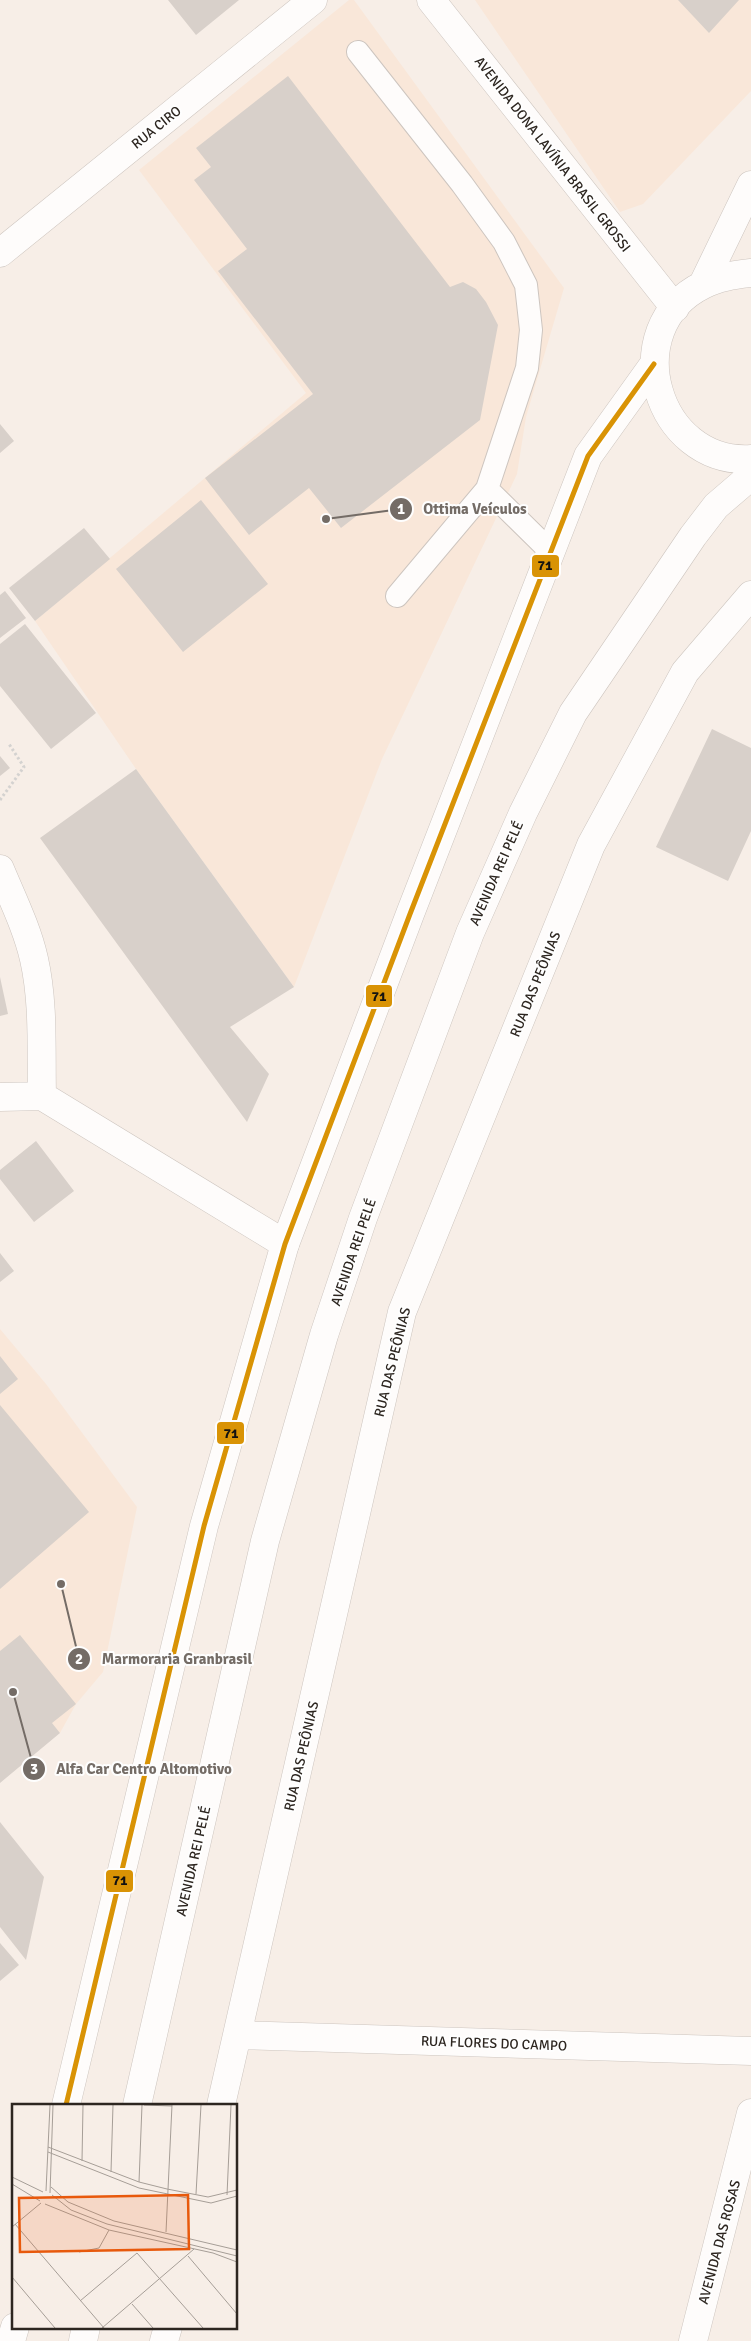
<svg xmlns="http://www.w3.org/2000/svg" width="751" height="2341" viewBox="0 0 751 2341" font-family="Signika,sans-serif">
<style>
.built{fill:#f9e7d9}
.building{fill:#d8d0ca}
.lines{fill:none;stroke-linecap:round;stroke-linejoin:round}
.service-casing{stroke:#cdc5bf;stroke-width:24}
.minor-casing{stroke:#cdc5bf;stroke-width:29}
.primary-casing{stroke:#cdc5bf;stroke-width:29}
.path{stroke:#d4d2d0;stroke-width:3;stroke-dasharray:2.5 2.5;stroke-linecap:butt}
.service{stroke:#fefcfb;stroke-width:22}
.minor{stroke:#fefcfb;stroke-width:28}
.primary{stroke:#fefcfb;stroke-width:28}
.bus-1-casing{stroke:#fefefe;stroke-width:9}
.bus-1{stroke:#d99305;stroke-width:5}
.labels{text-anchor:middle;stroke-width:4;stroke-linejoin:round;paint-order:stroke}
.street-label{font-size:14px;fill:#2d2620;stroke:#fefefe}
.inset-road{fill:none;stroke:#a69e97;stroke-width:1}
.view{fill:#e8590c;fill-opacity:0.15;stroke:#e8590c;stroke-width:2.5}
.inset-edge{fill:none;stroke:#2d2620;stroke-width:2.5}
.leader{fill:none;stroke:#746c66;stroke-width:2}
.callout-dot{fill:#746c66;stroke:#fefefe;stroke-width:2}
.mark-label{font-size:15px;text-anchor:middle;font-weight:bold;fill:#fff}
.callout-label{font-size:15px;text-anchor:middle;font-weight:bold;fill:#746c66;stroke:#fefefe;stroke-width:4;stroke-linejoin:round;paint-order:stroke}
.line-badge{stroke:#fefefe;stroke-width:2}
.pale-badge-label{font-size:14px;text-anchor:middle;font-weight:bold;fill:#111}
</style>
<rect width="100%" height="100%" fill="#f7eee7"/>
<!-- built -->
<path class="built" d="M349,0H354L564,288L526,417L517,474L382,759L294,987L136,769L35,621L306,393L139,170Z
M475,0H751V91L643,204L620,212Z
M0,1329L46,1384L137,1507L103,1672L76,1704L60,1733L0,1660Z"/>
<!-- building -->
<path class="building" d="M168,0H239L196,35Z
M678,0H739L709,33Z
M288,76L450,287L463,282L476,289L486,302L498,325L480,420L341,528L309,488L249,535L205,478L313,394L218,271L247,249L194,180L211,167L196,148Z
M0,424L14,441L0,453Z
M201,500L268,584L183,652L116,569Z
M84,528L110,559L35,621L9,588Z
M5,591L26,618L0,638V595Z
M25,624L96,713L51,749L0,686V644Z
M712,729L751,748V831L728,881L656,847Z
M0,756L10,768L0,776Z
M136,769L294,987L230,1027L269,1074L247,1122L40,838Z
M0,977L8,1014L0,1016Z
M36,1141L74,1191L34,1222L0,1179V1170Z
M0,1253L14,1271L0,1282Z
M0,1356L18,1379L0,1394Z
M0,1405L89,1512L0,1589Z
M20,1635L76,1704L52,1723L60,1733L0,1783V1651Z
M0,1822L44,1877L26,1960L0,1927Z
M0,1943L19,1965L0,1981Z"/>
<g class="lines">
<!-- service casing -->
<g class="service-casing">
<path id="service" d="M358,52L462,184L504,242L526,285L531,330L527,368L487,489
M397,596L487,489L551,552"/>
</g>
<!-- minor casing -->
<g class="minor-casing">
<path id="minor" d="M431,0L675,308
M0,253L313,0
M0,869C12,898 27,928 34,959C44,1003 41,1051 42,1096L285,1244
M0,1097L42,1096
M237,2035L751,2051
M221,2105L402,1312L591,845L685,672L751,595
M164,2341L168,2327
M693,2341L751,2113"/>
</g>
<!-- primary casing -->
<g class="primary-casing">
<path id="primary" d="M751,273C734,275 718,277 703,285C616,328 656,465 751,459
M703,284L751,185
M66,2105L204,1526L285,1244L410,914L588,456L654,364
M137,2105L265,1541L324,1335L363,1218L470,933L523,813L573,713L693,536L716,506L751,476
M11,2341L15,2327
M83,2341L86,2327"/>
</g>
<!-- path -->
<path class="path" d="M0,800L24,767L9,744"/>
<!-- service -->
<use href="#service" class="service"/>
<!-- minor -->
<use href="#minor" class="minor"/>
<!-- primary -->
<use href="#primary" class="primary"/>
<!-- bus-1 casing -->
<g class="bus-1-casing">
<path id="bus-1" d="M66,2105L204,1526L285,1244L410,914L588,456L654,364"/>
</g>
<!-- bus-1 -->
<use href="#bus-1" class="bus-1"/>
</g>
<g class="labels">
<!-- street labels -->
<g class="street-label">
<text transform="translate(156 127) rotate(-39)" y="5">RUA CIRO</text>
<text transform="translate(553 154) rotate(52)" y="5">AVENIDA DONA LAVÍNIA BRASIL GROSSI</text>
<text transform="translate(496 873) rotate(-66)" y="5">AVENIDA REI PELÉ</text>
<text transform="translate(535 984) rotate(-68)" y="5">RUA DAS PEÔNIAS</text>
<text transform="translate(353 1252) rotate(-71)" y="5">AVENIDA REI PELÉ</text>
<text transform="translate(392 1362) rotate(-76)" y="5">RUA DAS PEÔNIAS</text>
<text transform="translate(301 1756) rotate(-77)" y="5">RUA DAS PEÔNIAS</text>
<text transform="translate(193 1861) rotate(-77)" y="5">AVENIDA REI PELÉ</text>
<text transform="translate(494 2043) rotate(2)" y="5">RUA FLORES DO CAMPO</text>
<text transform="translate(719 2242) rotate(-75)" y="5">AVENIDA DAS ROSAS</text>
</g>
</g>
<!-- overview -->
<g transform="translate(12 2104)">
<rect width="225" height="225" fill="#f7eee7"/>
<path class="inset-road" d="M132,1L160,2M36,43L127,78L155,85L196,93L225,86M36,48L127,84L199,99L225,92M70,57L71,1M99,68L101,1M0,73L31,88M127,78L130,1M0,80L28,97M39,83L56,98L102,117L225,146M34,87L38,1M38,89L41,1M184,90L189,1M40,91L59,106L95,120L225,152M215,91L219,1M33,100L97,126L201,149L225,158M3,120L92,224M0,123L29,99M154,128L160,1M67,148L87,144L97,126M176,152L225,210M0,173L43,224M68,197L125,149L191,224M120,200L141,224M90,224L182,145"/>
<path class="view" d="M176,91L177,145L8,148L7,94Z"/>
<rect width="225" height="225" class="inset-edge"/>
</g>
<!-- callouts -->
<path class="leader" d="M326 519L401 509M61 1584L79 1659M13 1692L34 1769"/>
<g class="callout-dot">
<circle cx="326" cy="519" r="5"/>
<circle cx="61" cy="1584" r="5"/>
<circle cx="13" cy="1692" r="5"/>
<circle cx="401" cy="509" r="12"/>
<circle cx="79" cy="1659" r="12"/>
<circle cx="34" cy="1769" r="12"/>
</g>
<g class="mark-label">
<text x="401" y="514">1</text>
<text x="79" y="1664">2</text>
<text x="34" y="1774">3</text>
</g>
<g class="callout-label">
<text x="475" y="514">Ottima Veículos</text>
<text x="177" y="1664">Marmoraria Granbrasil</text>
<text x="144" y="1774">Alfa Car Centro Altomotivo</text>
</g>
<g class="line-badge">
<rect x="531" y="554" width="29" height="24" rx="5" fill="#d99305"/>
<rect x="365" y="984" width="28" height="24" rx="5" fill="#d99305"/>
<rect x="216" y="1421" width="29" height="24" rx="5" fill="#d99305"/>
<rect x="105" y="1869" width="29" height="24" rx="5" fill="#d99305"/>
</g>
<g class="pale-badge-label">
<text x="545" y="570">71</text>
<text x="379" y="1001">71</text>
<text x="231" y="1438">71</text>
<text x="120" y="1885">71</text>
</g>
</svg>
